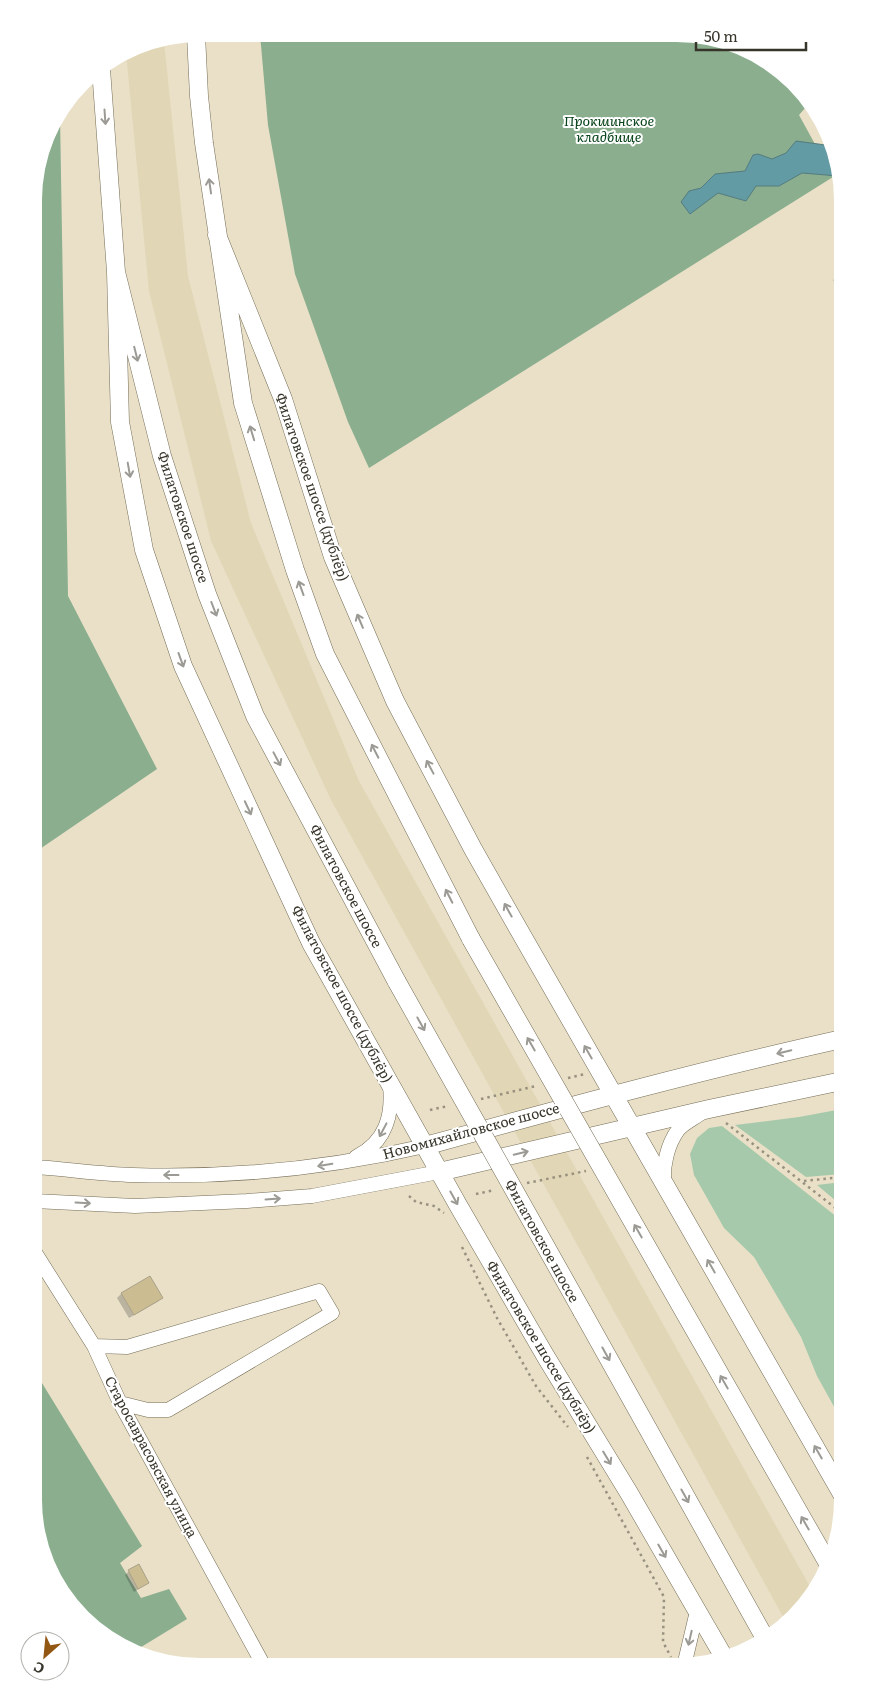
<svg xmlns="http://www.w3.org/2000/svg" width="876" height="1701" viewBox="0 0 876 1701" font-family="Literata,serif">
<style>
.built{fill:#e1d6b5}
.green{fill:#a7c9ab}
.forest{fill:#8aae8e}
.water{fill:#629ba3;stroke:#557c7f}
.shadow{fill:#0003}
.building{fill:#cbbc91;stroke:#aaa28a}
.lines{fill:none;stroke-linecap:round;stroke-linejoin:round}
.minor-casing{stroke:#746c56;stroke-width:15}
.major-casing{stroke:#746c56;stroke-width:19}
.path{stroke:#98917f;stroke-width:2.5;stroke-dasharray:2.5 4;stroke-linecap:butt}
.minor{stroke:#fff;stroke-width:14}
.major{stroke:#fff;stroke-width:18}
.major-bridge-casing{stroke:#746c56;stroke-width:19;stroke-linecap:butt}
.major-bridge{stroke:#fff;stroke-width:18}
.oneway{stroke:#9b9a94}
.labels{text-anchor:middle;stroke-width:4;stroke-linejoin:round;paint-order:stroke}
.park-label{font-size:14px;font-style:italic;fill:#074319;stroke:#fff}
.street-label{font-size:14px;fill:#37342a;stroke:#fff}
</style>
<rect width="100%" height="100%" fill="#e9e0c7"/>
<!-- built -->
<path class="built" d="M164,41L188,276L251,523L359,781L813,1592L808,1602L786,1622L331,800L211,541L149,291L126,53L137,46Z"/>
<!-- green -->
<path class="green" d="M842,1109V1174L806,1177L735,1125L799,1117Z
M722,1126L842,1221V1421L817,1376L801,1337L754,1257L724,1228L694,1175L690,1154L697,1138L709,1128Z
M842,1182V1206L817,1185Z"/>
<!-- forest -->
<path class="forest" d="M260,34L708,37L785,75L806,107L799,115L833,177L369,468L348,422L295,274L268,125Z
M60,115L68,596L157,769L34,853L35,179L51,127Z
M34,1370L142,1546L120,1563L141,1598L169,1589L187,1619L133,1652L127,1650L91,1626L43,1554L34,1500Z"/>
<!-- water -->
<path class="water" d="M796,141L833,146L838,176L802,173L779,186H756L746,201L718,193L690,214L681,202L689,191L701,188L715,174L745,171L753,155L758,154L772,159L786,153Z"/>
<!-- shadow -->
<path class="shadow" d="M149,1278L161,1298L157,1302L129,1318L117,1298L121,1294Z
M129,1571L148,1583L134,1592L125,1575Z"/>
<!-- building -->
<path class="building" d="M150,1276L163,1298L134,1315L121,1293Z
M139,1564L149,1583L138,1589L128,1570Z"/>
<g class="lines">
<!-- minor casing -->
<g class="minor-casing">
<path id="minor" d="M356,1157C386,1142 393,1116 390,1085
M34,1167C67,1169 100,1174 133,1175C231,1178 330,1168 425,1146
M664,1183C663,1166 667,1145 678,1130C684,1123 693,1119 700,1114
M34,1201L135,1206L247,1201L312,1196L439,1172
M34,1251L94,1346L120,1403L264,1666
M94,1346L127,1347L319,1291L332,1313L168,1410H148L120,1403
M684,1666L697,1611"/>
</g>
<!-- major casing -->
<g class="major-casing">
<path id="major" d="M196,35L199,96L204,143L243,403L295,570L325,654L471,939
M101,69L116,272L162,456L207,594L255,716L397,982
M217,235L283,399L333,557L395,701L473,849L515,923L842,1494
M116,272L120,422L144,550L183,666L311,943L458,1205L546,1357L629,1493L725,1659
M425,1146C563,1108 702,1070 842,1039
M439,1172L709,1109L842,1081
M662,1273L829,1565
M582,1311L766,1640"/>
</g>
<!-- path -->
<path class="path" d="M834,281L842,276
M568,1078L585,1074
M481,1099L536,1086
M430,1110L448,1106
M726,1123L842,1213
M804,1181L842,1177
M527,1183L586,1171
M476,1194L495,1190
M409,1196L416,1202L434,1206L444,1213
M462,1247L497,1318L536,1386L568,1427
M587,1457L664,1597L663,1642L671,1657"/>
<!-- minor -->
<use href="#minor" class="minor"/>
<!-- major -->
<use href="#major" class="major"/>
<!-- major-bridge casing -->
<g class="major-bridge-casing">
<path id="major-bridge" d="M471,939L662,1273
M397,982L582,1311"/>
</g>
<!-- major-bridge -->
<use href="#major-bridge" class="major-bridge"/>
</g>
<!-- one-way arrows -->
<defs><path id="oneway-shaft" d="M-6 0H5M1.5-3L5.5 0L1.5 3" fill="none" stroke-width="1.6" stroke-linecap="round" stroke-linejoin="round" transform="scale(1.25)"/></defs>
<g class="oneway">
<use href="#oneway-shaft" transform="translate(105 117) rotate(86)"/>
<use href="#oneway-shaft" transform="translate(210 186) rotate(-98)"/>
<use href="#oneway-shaft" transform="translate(136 354) rotate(76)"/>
<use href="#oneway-shaft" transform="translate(252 433) rotate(-107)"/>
<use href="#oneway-shaft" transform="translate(129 470) rotate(80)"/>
<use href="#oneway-shaft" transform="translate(301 588) rotate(-110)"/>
<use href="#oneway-shaft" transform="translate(214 609) rotate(69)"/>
<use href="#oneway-shaft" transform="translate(360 621) rotate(-113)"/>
<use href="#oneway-shaft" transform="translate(181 660) rotate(70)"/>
<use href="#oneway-shaft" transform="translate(375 751) rotate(-117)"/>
<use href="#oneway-shaft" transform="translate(277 759) rotate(62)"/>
<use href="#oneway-shaft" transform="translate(430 767) rotate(-118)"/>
<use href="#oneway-shaft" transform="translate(248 808) rotate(65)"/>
<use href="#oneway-shaft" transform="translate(449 896) rotate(-117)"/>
<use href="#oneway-shaft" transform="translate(508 910) rotate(-119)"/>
<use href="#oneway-shaft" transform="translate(421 1024) rotate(61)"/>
<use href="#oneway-shaft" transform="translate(531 1044) rotate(-120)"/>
<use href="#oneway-shaft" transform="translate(588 1052) rotate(-120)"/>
<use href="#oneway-shaft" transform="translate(784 1052) rotate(167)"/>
<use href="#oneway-shaft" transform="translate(383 1130) rotate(118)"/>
<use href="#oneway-shaft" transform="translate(521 1153) rotate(-13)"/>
<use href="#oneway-shaft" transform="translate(325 1165) rotate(170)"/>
<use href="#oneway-shaft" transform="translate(171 1175) rotate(180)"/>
<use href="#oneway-shaft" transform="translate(454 1198) rotate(61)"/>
<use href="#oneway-shaft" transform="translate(273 1199) rotate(-4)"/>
<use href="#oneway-shaft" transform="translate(83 1203) rotate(3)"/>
<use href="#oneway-shaft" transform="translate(638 1231) rotate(-120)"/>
<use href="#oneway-shaft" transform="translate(711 1266) rotate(-120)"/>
<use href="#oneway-shaft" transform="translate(606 1354) rotate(61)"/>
<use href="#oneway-shaft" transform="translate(724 1382) rotate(-120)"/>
<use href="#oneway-shaft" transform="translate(818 1452) rotate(-120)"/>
<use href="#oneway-shaft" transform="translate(607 1458) rotate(59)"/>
<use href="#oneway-shaft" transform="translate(685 1496) rotate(61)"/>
<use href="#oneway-shaft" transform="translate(805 1523) rotate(-120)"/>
<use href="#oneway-shaft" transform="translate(662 1551) rotate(60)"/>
<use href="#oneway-shaft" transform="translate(690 1638) rotate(103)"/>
</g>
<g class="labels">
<!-- park labels -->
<g class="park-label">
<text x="609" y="126">Прокшинское<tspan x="609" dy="16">кладбище</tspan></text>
</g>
<!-- street labels -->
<g class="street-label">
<text transform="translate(312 487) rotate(71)" y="5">Филатовское шоссе (дублёр)</text>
<text transform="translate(183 517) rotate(72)" y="5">Филатовское шоссе</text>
<text transform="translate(346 886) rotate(62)" y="5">Филатовское шоссе</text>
<text transform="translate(342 994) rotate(62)" y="5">Филатовское шоссе (дублёр)</text>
<text transform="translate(471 1131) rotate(-15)" y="5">Новомихайловское шоссе</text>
<text transform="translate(542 1241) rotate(61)" y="5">Филатовское шоссе</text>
<text transform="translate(541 1347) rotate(59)" y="5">Филатовское шоссе (дублёр)</text>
<text transform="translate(151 1457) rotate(62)" y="5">Старосаврасовская улица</text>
</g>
</g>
<!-- crop -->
<path d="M0 0H876V1701H0ZM200 42H676A158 158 0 0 1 834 200V1500A158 158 0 0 1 676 1658H200A158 158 0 0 1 42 1500V200A158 158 0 0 1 200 42Z" fill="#fff" fill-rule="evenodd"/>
<!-- north arrow -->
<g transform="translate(45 1656) rotate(207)"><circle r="24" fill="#ffffff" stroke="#afaeaa"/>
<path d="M0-4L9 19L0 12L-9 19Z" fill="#915713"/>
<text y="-8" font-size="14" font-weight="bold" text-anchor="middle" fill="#37342a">С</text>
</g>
<!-- scale -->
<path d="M696 42v8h110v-8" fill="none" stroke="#37342a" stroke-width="2.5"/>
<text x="704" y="42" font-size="15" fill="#37342a" stroke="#ffffff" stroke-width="4" paint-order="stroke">50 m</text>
</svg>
